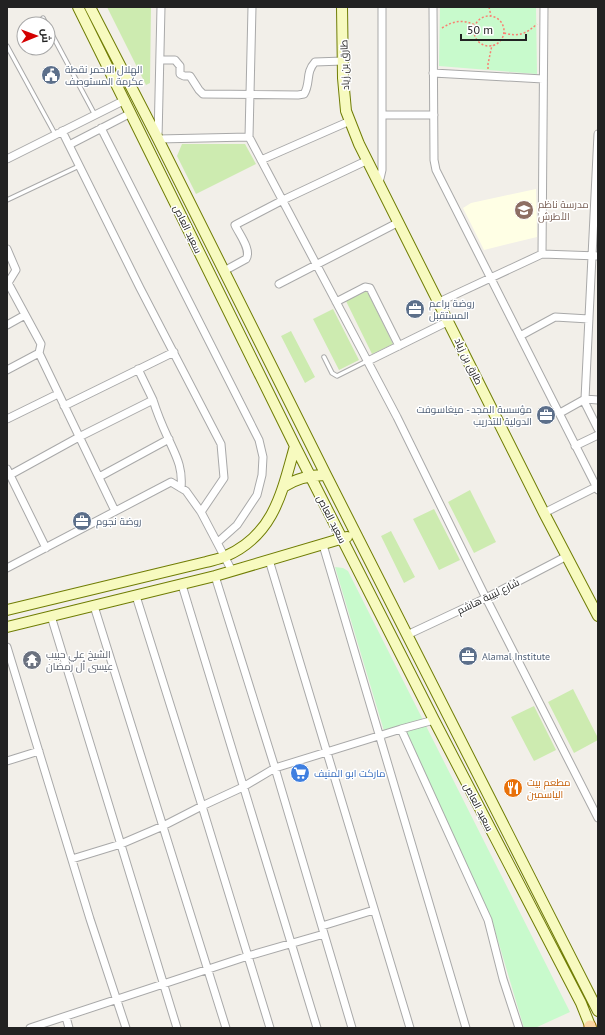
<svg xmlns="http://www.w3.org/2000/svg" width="605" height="1035" viewBox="0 0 605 1035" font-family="'PT Sans',Cairo,sans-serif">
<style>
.education{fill:#ffffe5}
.grass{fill:#cdebb0}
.park{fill:#c8facc}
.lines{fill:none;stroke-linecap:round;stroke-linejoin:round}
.lane-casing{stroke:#a9a9a9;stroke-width:5.5}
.street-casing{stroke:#a9a9a9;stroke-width:9}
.secondary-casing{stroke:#707d05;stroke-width:12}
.primary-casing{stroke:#a06b00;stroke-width:13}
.path{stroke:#fa8072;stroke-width:1.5;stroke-dasharray:2 2;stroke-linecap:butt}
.lane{stroke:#fff;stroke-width:3.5}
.street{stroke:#fff;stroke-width:7}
.secondary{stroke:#f7fabf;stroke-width:10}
.primary{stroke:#fcd6a4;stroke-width:11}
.labels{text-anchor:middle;stroke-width:3;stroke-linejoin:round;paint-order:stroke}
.street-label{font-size:10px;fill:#222;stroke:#fff}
.service-label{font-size:10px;fill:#4e5e75;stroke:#fff;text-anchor:start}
.education-label{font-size:10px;fill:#785e54;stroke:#fff;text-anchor:start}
.worship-label{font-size:10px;fill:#5b616d;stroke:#fff;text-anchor:start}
.shop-label{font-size:10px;fill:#366cbe;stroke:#fff;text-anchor:start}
.food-label{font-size:10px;fill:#c56008;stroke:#fff;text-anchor:start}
</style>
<rect width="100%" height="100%" fill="#f2efe9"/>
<!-- education -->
<path class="education" d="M536,189L537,237L484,250L463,208L471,203Z"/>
<!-- grass -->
<path class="grass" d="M107,7H151L150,83L146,85Z
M182,144H245L256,164L196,194L177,156Z
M367,291L393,344L372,354L346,301Z
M333,309L359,360L339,370L313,319Z
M291,331L315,377L305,383L281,336Z
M470,490L496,542L474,553L448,502Z
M434,509L460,560L439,570L413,519Z
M391,531L415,577L404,583L381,536Z
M573,689L598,738V740L574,753L548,702Z
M534,706L556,750L534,761L511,717Z"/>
<!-- park -->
<path class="park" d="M440,7H536L537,74L439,66Z
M335,567L343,568L348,571L570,1012L535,1028H524L491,917L401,725L384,731Z"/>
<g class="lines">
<!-- lane casing -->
<g class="lane-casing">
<path id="lane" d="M43,18L46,24
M48,27L95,115
M7,46L55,134
M7,200L79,166
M324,357L332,373L337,376L367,361"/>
</g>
<!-- street casing -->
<g class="street-casing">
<path id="street" d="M161,7L158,139L249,137
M252,7L249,137L397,417L486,598L598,818
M433,7L434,160L436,170L598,490
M160,60H175L180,66V74L184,76H190L199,90L203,94L298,95L304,94C311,83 305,73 315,62L343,61
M433,73L543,79
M382,115H434
M101,128L259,440L263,457L262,475L257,495L237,525L218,542
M62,131L140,288L221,444L224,478L201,512
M69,145L131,113
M7,159L125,100
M261,160L350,121
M379,183L382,170V7
M7,249L16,270L8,283L41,344L39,353L115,511
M542,254L544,7
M224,271L246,259C252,250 239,234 235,225L283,200L368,160
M279,284L399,222
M336,302L365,287L370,288L399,346
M439,302L542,254L598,256
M7,325L25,315
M520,336L555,317L589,319
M368,361L449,321
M138,369L153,400
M7,370L39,353
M598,400L585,399V403L598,429
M64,406L174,352
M560,413L585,399L598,134
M7,419L58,394
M575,446L598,435
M7,469L46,548
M10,475L79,437L153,400C157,413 162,425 168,438C176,456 183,467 181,488
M99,477L169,439
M544,513L598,486
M323,545L466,1028
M269,560L410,1028
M7,568L171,482L186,491L201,512L232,571
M215,576L275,768L352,1028
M182,585L317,1028
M136,596L202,806L270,1028
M94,606L226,1028
M51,616L177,1028
M407,635L486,598L567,556
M7,647L90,919L126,1028
M401,729L488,920L503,979L519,1028
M7,761L39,751
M72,859L121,844L163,826L202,806L243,787L275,768L401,729L434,720
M322,926L374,910
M66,1017L69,1028
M30,1028L248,956L324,934"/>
</g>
<!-- secondary casing -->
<g class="secondary-casing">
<path id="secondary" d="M78,7L295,446L434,720L581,1003L591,1028
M90,7L158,139L326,475L598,1011
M342,7L343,78L346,111L359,144L544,513L598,616
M283,487C297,478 310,475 326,475
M7,610L206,562C213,560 220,559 226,556C274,535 282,492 295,446
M7,627L215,576L347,537"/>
</g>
<!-- primary casing -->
<g class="primary-casing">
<path id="primary" d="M590,1026V1028"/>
</g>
<!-- path -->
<path class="path" d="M489,7L491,16
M474 31a15 15 0 1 1 30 0a15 15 0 1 1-30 0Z
M442,28C453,21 463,19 475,25
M504,33C518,37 526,34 537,24
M488,69V64L492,45"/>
<!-- lane -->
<use href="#lane" class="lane"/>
<!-- street -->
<use href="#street" class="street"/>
<!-- secondary -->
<use href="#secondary" class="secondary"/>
<!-- primary -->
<use href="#primary" class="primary"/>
</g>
<!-- icons -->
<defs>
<g id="civic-disc" transform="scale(1)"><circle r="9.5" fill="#5c6f8a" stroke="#fff"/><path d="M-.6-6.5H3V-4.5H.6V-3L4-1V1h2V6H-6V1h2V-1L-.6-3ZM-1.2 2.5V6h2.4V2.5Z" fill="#fff"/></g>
<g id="school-disc" transform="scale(1)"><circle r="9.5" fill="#8d6e63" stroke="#fff"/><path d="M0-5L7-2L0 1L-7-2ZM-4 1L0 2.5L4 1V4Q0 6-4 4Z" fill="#fff"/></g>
<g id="office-disc" transform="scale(1)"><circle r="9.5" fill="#5c6f8a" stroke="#fff"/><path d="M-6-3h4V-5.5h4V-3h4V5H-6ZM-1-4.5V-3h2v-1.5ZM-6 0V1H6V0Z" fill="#fff"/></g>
<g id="temple-disc" transform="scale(1)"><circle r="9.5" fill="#6b7280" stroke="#fff"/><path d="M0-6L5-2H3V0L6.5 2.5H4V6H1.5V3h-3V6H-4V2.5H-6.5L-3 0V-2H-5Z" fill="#fff"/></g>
<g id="supermarket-disc" transform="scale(1)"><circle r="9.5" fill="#3f7fe0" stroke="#fff"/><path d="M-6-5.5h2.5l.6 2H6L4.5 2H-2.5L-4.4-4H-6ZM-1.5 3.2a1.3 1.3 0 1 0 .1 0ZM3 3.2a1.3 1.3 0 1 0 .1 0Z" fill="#fff"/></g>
<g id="restaurant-disc" transform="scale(1)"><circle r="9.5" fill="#e8710a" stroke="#fff"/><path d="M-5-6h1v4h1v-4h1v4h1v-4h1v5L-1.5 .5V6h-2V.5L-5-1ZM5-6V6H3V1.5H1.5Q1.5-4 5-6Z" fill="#fff"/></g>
</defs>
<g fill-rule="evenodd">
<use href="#civic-disc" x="51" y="75"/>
<use href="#school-disc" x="524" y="210"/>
<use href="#office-disc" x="415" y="309"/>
<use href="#office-disc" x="546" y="415"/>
<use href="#office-disc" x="82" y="521"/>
<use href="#office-disc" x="468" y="656"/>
<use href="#temple-disc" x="32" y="660"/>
<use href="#supermarket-disc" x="300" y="773"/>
<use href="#restaurant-disc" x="513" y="788"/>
</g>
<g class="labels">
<!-- street labels -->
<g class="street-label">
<text transform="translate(344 65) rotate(-92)" y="4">طارق بن زياد</text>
<text transform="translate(188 229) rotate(64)" y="4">سعيد العاص</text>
<text transform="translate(469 361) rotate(64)" y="4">طارق بن زياد</text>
<text transform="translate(332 519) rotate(63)" y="4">سعيد العاص</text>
<text transform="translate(488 596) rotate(-26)" y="4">شارع لبيبة هاشم</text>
<text transform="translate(479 807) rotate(63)" y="4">سعيد العاص</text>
</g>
<!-- service labels -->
<g class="service-label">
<text x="65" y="73">الهلال الاحمر نقطة<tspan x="65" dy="12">عكرمة المستوصف</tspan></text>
<text x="429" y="307">روضة براعم<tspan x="429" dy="12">المستقبل</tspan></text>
<text x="532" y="413" text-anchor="end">مؤسسة المجد - ميغاسوفت<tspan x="532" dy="12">الدولية للتدريب</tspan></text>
<text x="96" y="525">روضة نجوم</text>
<text x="482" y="660">Alamal Institute</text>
</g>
<!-- education labels -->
<g class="education-label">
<text x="538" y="208">مدرسة ناظم<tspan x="538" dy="12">الأطرش</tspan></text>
</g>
<!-- worship labels -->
<g class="worship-label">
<text x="46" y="658">الشيخ علي حبيب<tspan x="46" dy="12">عيسى ٱل رمضان</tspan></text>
</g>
<!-- shop labels -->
<g class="shop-label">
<text x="314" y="777">ماركت ابو المنيف</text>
</g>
<!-- food labels -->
<g class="food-label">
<text x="527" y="786">مطعم بيت<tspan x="527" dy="12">الياسمين</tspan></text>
</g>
</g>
<!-- border -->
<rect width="605" height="1035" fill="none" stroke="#222222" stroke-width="16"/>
<!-- north arrow -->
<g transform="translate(36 36) rotate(89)"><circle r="19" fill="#ffffff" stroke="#a7a7a7"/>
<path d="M0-3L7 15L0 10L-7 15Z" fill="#d40000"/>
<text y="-6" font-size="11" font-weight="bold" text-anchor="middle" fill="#222222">ش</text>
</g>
<!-- scale -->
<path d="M461 34v6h65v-6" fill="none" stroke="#222222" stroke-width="2"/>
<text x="467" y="34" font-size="12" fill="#222222" stroke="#ffffff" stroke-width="3" paint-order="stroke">50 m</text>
</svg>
